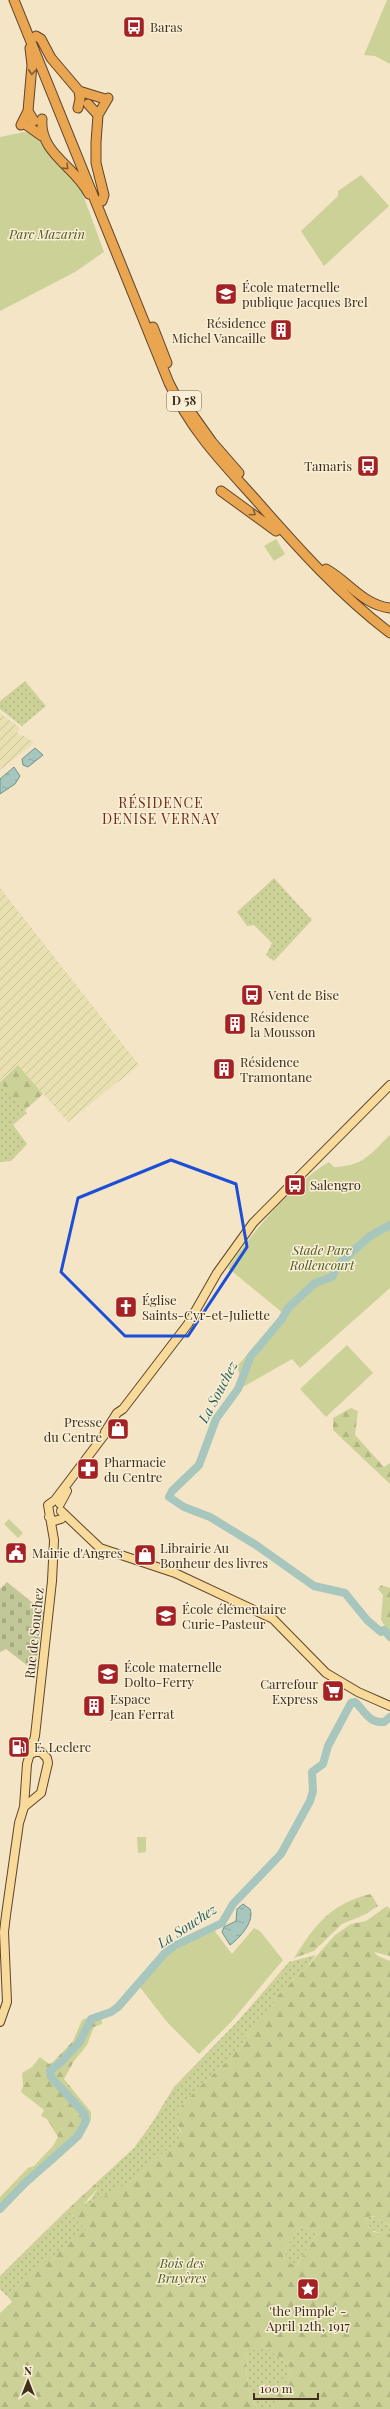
<svg xmlns="http://www.w3.org/2000/svg" width="390" height="2409" viewBox="0 0 390 2409" font-family="'Playfair Display',serif">
<style>
.farmland{fill:url(#farmland-furrows)}
.grass{fill:url(#grass-dots)}
.forest{fill:url(#forest-firs);fill-rule:evenodd}
.cemetery{fill:url(#cemetery-stones)}
.green{fill:#ccd297}
.water{fill:url(#water-ripples);stroke:#6c958b}
.lines{fill:none;stroke-linecap:round;stroke-linejoin:round}
.river{stroke:#a7c6bd;stroke-width:8}
.major-casing{stroke:#5e442d;stroke-width:10}
.highway-casing{stroke:#5e442d;stroke-width:11}
.major{stroke:#f8db9a;stroke-width:8}
.highway{stroke:#e9a54f;stroke-width:9}
.oneway{stroke:#835e32}
.marked{fill:none;stroke:#1d4ed8;stroke-width:3;stroke-linejoin:round}
.labels{text-anchor:middle;stroke-width:3;stroke-linejoin:round;paint-order:stroke}
.shield{fill:#f9efd6;stroke:#776855;stroke-width:1}
.shield-label{font-size:12px;font-weight:bold;fill:#3f2e1e}
.poi-label{font-size:13px;fill:#3f2e1e;stroke:#f9efd6;text-anchor:start}
.park-label{font-size:13px;font-style:italic;fill:#4f5d23;stroke:#f9efd6}
.street-label{font-size:13px;fill:#3f2e1e;stroke:#f9efd6}
.neighbourhood-label{font-size:14px;letter-spacing:1px;fill:#702b19;stroke:#f9efd6}
.water-label{font-size:14px;font-style:italic;fill:#2c605c;stroke:#f9efd6}
</style>
<defs>
<pattern id="farmland-furrows" width="10" height="10" patternUnits="userSpaceOnUse"><rect width="10" height="10" fill="#e9e0b2"/><path d="M-1 1l2-2M0 10L10 0M9 11l2-2" fill="none" stroke="#c9c099"/></pattern>
<pattern id="grass-dots" width="8" height="8" patternUnits="userSpaceOnUse"><rect width="8" height="8" fill="#ccd297"/><path d="M2 2h.1M6 6h.1" fill="none" stroke="#b0b582" stroke-width="1.8" stroke-linecap="round"/></pattern>
<pattern id="forest-firs" width="22" height="20" patternUnits="userSpaceOnUse"><rect width="22" height="20" fill="#ccd297"/><path d="M5 1l3.5 6h-7zM16 11l3.5 6h-7z" fill="#b0b582"/></pattern>
<pattern id="cemetery-stones" width="16" height="16" patternUnits="userSpaceOnUse"><rect width="16" height="16" fill="#c1c797"/><path d="M2 7V4a2 2 0 0 1 4 0v3zM10 15v-3a2 2 0 0 1 4 0v3z" fill="#a7ab82"/></pattern>
<pattern id="water-ripples" width="26" height="14" patternUnits="userSpaceOnUse"><rect width="26" height="14" fill="#a7c6bd"/><path d="M2 4q2-2 4 0t4 0M15 11q2-2 4 0t4 0" fill="none" stroke="#91aaa2"/></pattern>
</defs>
<rect width="100%" height="100%" fill="#f3e5c5"/>
<!-- farmland -->
<path class="farmland" d="M0,713L20,728L17,733L35,742L0,770Z
M0,888L139,1065L68,1122L18,1065L0,1080Z"/>
<!-- grass -->
<path class="grass" d="M25,681L46,706L22,726L0,709V701Z
M274,878L312,920L274,961L266,955L272,943L254,925L247,926L237,912Z
M0,1082L27,1113L13,1125L27,1144L11,1161L0,1162Z
M316,1955L306,1968L276,1997L272,2007L257,2021L247,2037L230,2059L198,2088L180,2108L178,2128L182,2134L173,2145L133,2180L90,2206L86,2207L83,2205L91,2199L98,2188L96,2183L134,2148L152,2123L174,2087L238,2021L289,1962Z
M67,2210L87,2230L9,2298L0,2289V2276Z
M367,2216L375,2217L390,2226V2234C378,2233 365,2231 367,2216Z
M302,2226L317,2234L296,2266L284,2261L287,2245Z
M268,2348L288,2365L291,2376L279,2392L272,2409H258C247,2392 245,2370 247,2350Z"/>
<!-- forest -->
<path class="forest" d="M18,1065L43,1094L24,1111L0,1082Z
M351,1408L358,1411L355,1435L384,1467L390,1463V1484L333,1430V1418Z
M381,1585L390,1588V1634L381,1620L383,1595L378,1589Z
M371,1894L378,1906L364,1915L342,1924L314,1951L294,1958C315,1925 331,1903 371,1894Z
M387,1906L390,1909V1956L374,1952L378,1956L390,1961V2226L379,2219L376,2222L374,2216L366,2217L369,2228L374,2227L373,2232L390,2234V2409H272L279,2392L291,2376L288,2365L268,2348L247,2351C245,2370 247,2392 258,2409H0V2313L12,2302L9,2298L43,2263L87,2230L67,2210L96,2183L98,2188L84,2204L86,2207L133,2180L173,2145L182,2134L177,2123L180,2108L198,2088L230,2059L247,2037L257,2021L272,2007L276,1997L306,1968L335,1935L351,1924L366,1921ZM302,2226L317,2234L296,2266L284,2260L287,2245Z
M101,2012L102,2024L94,2027L87,2045L74,2061L64,2079L91,2112V2119L79,2140L53,2164L30,2181L23,2191L0,2210V2197L28,2168L34,2166L53,2146L58,2137L47,2119L41,2116L44,2110L21,2092L23,2086L22,2073L32,2067L40,2057L49,2064L53,2062L73,2041L82,2020Z"/>
<!-- cemetery -->
<path class="cemetery" d="M7,1582L44,1612L36,1663L38,1668L28,1666L6,1649L0,1652V1589Z"/>
<!-- green -->
<path class="green" d="M387,0H390V64L375,56L364,55Z
M24,132L35,134L51,157L82,192L104,252L75,272L0,311V137Z
M361,175L389,206L324,266L301,231L338,196V191Z
M276,539L285,554L274,561L264,546Z
M390,1135V1288L300,1368L292,1359L243,1387L237,1366L284,1314L228,1268C250,1235 295,1181 329,1162L334,1167C364,1166 370,1154 390,1135Z
M347,1345L373,1373L326,1417L300,1389Z
M9,1519L23,1533L18,1538L4,1524Z
M137,1837H146V1852L138,1853Z
M254,1928L260,1931L283,1960L231,2022L199,2054L167,2022L139,1986C156,1957 184,1944 214,1930L232,1954Z"/>
<!-- water -->
<path class="water" d="M35,748L43,755L28,767L23,765L22,759Z
M14,767L20,776L15,784L0,794V779Z
M243,1904L250,1909C255,1921 240,1938 230,1945L222,1932L224,1927L236,1921L237,1909Z"/>
<g class="lines">
<!-- river -->
<path class="river" d="M390,1225L370,1236L339,1264L332,1277L315,1283L288,1308L282,1319L251,1356L238,1389L216,1419L199,1465L172,1491L169,1497L184,1507L210,1517L256,1545L314,1586L345,1593L367,1620L381,1632L384,1630L390,1637
M0,2209L24,2184L78,2136L86,2121L84,2113L51,2077L50,2071L59,2064L79,2043L91,2019L111,2012L118,2007L165,1953L174,1946L222,1923L233,1904L281,1854L310,1801L313,1791L312,1772L323,1764L328,1746L351,1703L355,1702C365,1711 368,1723 384,1722L390,1717"/>
<!-- major casing -->
<g class="major-casing">
<path id="major" d="M105,1432L117,1413L123,1409L188,1324L217,1273L253,1223L390,1085
M55,1500L108,1430
M60,1504L67,1491
M61,1511L100,1548L175,1573L273,1619L326,1673L358,1692L390,1706
M49,1517L54,1521L61,1519
M24,1807L41,1793L48,1763L47,1758L41,1752H35L31,1754
M0,2022L7,2002L4,1932L6,1915L19,1823L24,1807L27,1764L35,1736L52,1581L54,1540L48,1505L55,1500"/>
</g>
<!-- highway casing -->
<g class="highway-casing">
<path id="highway" d="M14,0L169,383C193,433 220,460 256,500C298,548 339,594 390,633
M36,36L41,39L51,58L79,91L105,99
M88,104L98,115
M78,108L80,99L79,91
M28,111L34,121
M42,119C39,153 75,166 89,194
M25,124L42,136
M21,125L28,111L32,65L30,48
M102,201L104,195L96,163V142L98,115L108,98
M153,327L167,363
M190,411L212,442L239,473
M221,491L276,531
M326,569C348,581 363,605 390,608"/>
</g>
<!-- major -->
<use href="#major" class="major"/>
<!-- highway -->
<use href="#highway" class="highway"/>
</g>
<!-- one-way arrows -->
<defs><path id="oneway-chevron" d="M-2-3.5L2.5 0L-2 3.5" fill="none" stroke-width="1.6" stroke-linecap="round" stroke-linejoin="round"/></defs>
<g class="oneway">
<use href="#oneway-chevron" transform="translate(32 72) rotate(94)"/>
<use href="#oneway-chevron" transform="translate(66 167) rotate(45)"/>
<use href="#oneway-chevron" transform="translate(253 513) rotate(35)"/>
</g>
<!-- marked area -->
<path class="marked" d="M171,1160L236,1184L247,1247L188,1336H125L61,1272L78,1198Z"/>
<!-- icons -->
<defs>
<g id="bus-square" transform="scale(1.15)"><rect x="-9" y="-9" width="18" height="18" rx="4" fill="#a52224" stroke="#f9efd6"/><path d="M-5-6H5V4H4V6H2V4H-2V6H-4V4H-5ZM-3.5-4V0h7V-4ZM-3.5 1.2v1.5H-2V1.2ZM2 1.2v1.5H3.5V1.2Z" fill="#fff"/></g>
<g id="school-square" transform="scale(1.15)"><rect x="-9" y="-9" width="18" height="18" rx="4" fill="#a52224" stroke="#f9efd6"/><path d="M0-5L7-2L0 1L-7-2ZM-4 1L0 2.5L4 1V4Q0 6-4 4Z" fill="#fff"/></g>
<g id="building-square" transform="scale(1.15)"><rect x="-9" y="-9" width="18" height="18" rx="4" fill="#a52224" stroke="#f9efd6"/><path d="M-4-6H4V6H1V3H-1V6H-4ZM-2.5-4.3h1.7v1.8h-1.7ZM.8-4.3h1.7v1.8H.8ZM-2.5-1h1.7V.8h-1.7ZM.8-1h1.7V.8H.8Z" fill="#fff"/></g>
<g id="church-square" transform="scale(1.15)"><rect x="-9" y="-9" width="18" height="18" rx="4" fill="#a52224" stroke="#f9efd6"/><path d="M-1.2-6h2.4v3.5h3.3v2.4h-3.3V6h-2.4V-.1h-3.3v-2.4h3.3Z" fill="#fff"/></g>
<g id="shop-square" transform="scale(1.15)"><rect x="-9" y="-9" width="18" height="18" rx="4" fill="#a52224" stroke="#f9efd6"/><path d="M-5-2.5h2.3a2.7 3.5 0 0 1 5.4 0H5L5.5 6h-11ZM-1.5-2.5h3a1.5 2.3 0 0 0-3 0Z" fill="#fff"/></g>
<g id="pharmacy-square" transform="scale(1.15)"><rect x="-9" y="-9" width="18" height="18" rx="4" fill="#a52224" stroke="#f9efd6"/><path d="M-2-6h4v4h4v4h-4v4h-4v-4h-4v-4h4Z" fill="#fff"/></g>
<g id="civic-square" transform="scale(1.15)"><rect x="-9" y="-9" width="18" height="18" rx="4" fill="#a52224" stroke="#f9efd6"/><path d="M-.6-6.5H3V-4.5H.6V-3L4-1V1h2V6H-6V1h2V-1L-.6-3ZM-1.2 2.5V6h2.4V2.5Z" fill="#fff"/></g>
<g id="supermarket-square" transform="scale(1.15)"><rect x="-9" y="-9" width="18" height="18" rx="4" fill="#a52224" stroke="#f9efd6"/><path d="M-6-5.5h2.5l.6 2H6L4.5 2H-2.5L-4.4-4H-6ZM-1.5 3.2a1.3 1.3 0 1 0 .1 0ZM3 3.2a1.3 1.3 0 1 0 .1 0Z" fill="#fff"/></g>
<g id="fuel-square" transform="scale(1.15)"><rect x="-9" y="-9" width="18" height="18" rx="4" fill="#a52224" stroke="#f9efd6"/><path d="M-5.5-6h7V0h2V4h1.3V-2.5L3-4.5l.8-.8L6-3V5H2.5V1h-1V6h-7ZM-4.2-4.7v3.2H.2V-4.7Z" fill="#fff"/></g>
<g id="sight-square" transform="scale(1.15)"><rect x="-9" y="-9" width="18" height="18" rx="4" fill="#a52224" stroke="#f9efd6"/><path d="M0-6L1.8-2.2L6-1.7L2.9 1.2L3.7 5.4L0 3.3L-3.7 5.4L-2.9 1.2L-6-1.7L-1.8-2.2Z" fill="#fff"/></g>
</defs>
<g fill-rule="evenodd">
<use href="#bus-square" x="134" y="27"/>
<use href="#school-square" x="226" y="294"/>
<use href="#building-square" x="281" y="330"/>
<use href="#bus-square" x="368" y="466"/>
<use href="#bus-square" x="252" y="995"/>
<use href="#building-square" x="235" y="1024"/>
<use href="#building-square" x="224" y="1069"/>
<use href="#bus-square" x="295" y="1185"/>
<use href="#church-square" x="126" y="1307"/>
<use href="#shop-square" x="118" y="1429"/>
<use href="#pharmacy-square" x="88" y="1469"/>
<use href="#civic-square" x="16" y="1553"/>
<use href="#shop-square" x="145" y="1555"/>
<use href="#school-square" x="166" y="1616"/>
<use href="#school-square" x="108" y="1674"/>
<use href="#supermarket-square" x="333" y="1691"/>
<use href="#building-square" x="94" y="1706"/>
<use href="#fuel-square" x="19" y="1747"/>
<use href="#sight-square" x="308" y="2289"/>
</g>
<g class="labels">
<!-- shield labels -->
<rect class="shield" x="167" y="391" width="34" height="20" rx="3"/>
<g class="shield-label">
<text x="184" y="405">D 58</text>
</g>
<!-- poi labels -->
<g class="poi-label">
<text x="150" y="32">Baras</text>
<text x="242" y="292">École maternelle<tspan x="242" dy="15">publique Jacques Brel</tspan></text>
<text x="266" y="328" text-anchor="end">Résidence<tspan x="266" dy="15">Michel Vancaille</tspan></text>
<text x="352" y="471" text-anchor="end">Tamaris</text>
<text x="268" y="1000">Vent de Bise</text>
<text x="250" y="1022">Résidence<tspan x="250" dy="15">la Mousson</tspan></text>
<text x="240" y="1067">Résidence<tspan x="240" dy="15">Tramontane</tspan></text>
<text x="310" y="1190">Salengro</text>
<text x="142" y="1305">Église<tspan x="142" dy="15">Saints-Cyr-et-Juliette</tspan></text>
<text x="102" y="1427" text-anchor="end">Presse<tspan x="102" dy="15">du Centre</tspan></text>
<text x="104" y="1467">Pharmacie<tspan x="104" dy="15">du Centre</tspan></text>
<text x="160" y="1553">Librairie Au<tspan x="160" dy="15">Bonheur des livres</tspan></text>
<text x="32" y="1558">Mairie d'Angres</text>
<text x="182" y="1614">École élémentaire<tspan x="182" dy="15">Curie-Pasteur</tspan></text>
<text x="124" y="1672">École maternelle<tspan x="124" dy="15">Dolto-Ferry</tspan></text>
<text x="318" y="1689" text-anchor="end">Carrefour<tspan x="318" dy="15">Express</tspan></text>
<text x="110" y="1704">Espace<tspan x="110" dy="15">Jean Ferrat</tspan></text>
<text x="34" y="1752">E. Leclerc</text>
<text x="308" y="2316" text-anchor="middle">'the Pimple' -<tspan x="308" dy="15">April 12th, 1917</tspan></text>
</g>
<!-- park labels -->
<g class="park-label">
<text x="47" y="239">Parc Mazarin</text>
<text x="322" y="1255">Stade Parc<tspan x="322" dy="15">Rollencourt</tspan></text>
<text x="182" y="2268">Bois des<tspan x="182" dy="15">Bruyères</tspan></text>
</g>
<!-- street labels -->
<g class="street-label">
<text transform="translate(34 1633) rotate(-84)" y="5">Rue de Souchez</text>
</g>
<!-- neighbourhood labels -->
<g class="neighbourhood-label">
<text x="161" y="808">RÉSIDENCE<tspan x="161" dy="16">DENISE VERNAY</tspan></text>
</g>
<!-- water labels -->
<g class="water-label">
<text transform="translate(218 1392) rotate(-62)" y="5">La Souchez</text>
<text transform="translate(187 1926) rotate(-33)" y="5">La Souchez</text>
</g>
</g>
<!-- north arrow -->
<g transform="translate(28 2381)" stroke="#f9efd6" stroke-width="3" paint-order="stroke">
<path d="M0-3L7 15L0 10L-7 15Z" fill="#3f2e1e"/>
<text y="-6" font-size="11" font-weight="bold" text-anchor="middle" fill="#3f2e1e">N</text>
</g>
<!-- scale -->
<path d="M254 2393v6h64v-6" fill="none" stroke="#3f2e1e" stroke-width="2"/>
<text x="260" y="2393" font-size="12" fill="#3f2e1e" stroke="#f9efd6" stroke-width="3" paint-order="stroke">100 m</text>
</svg>
